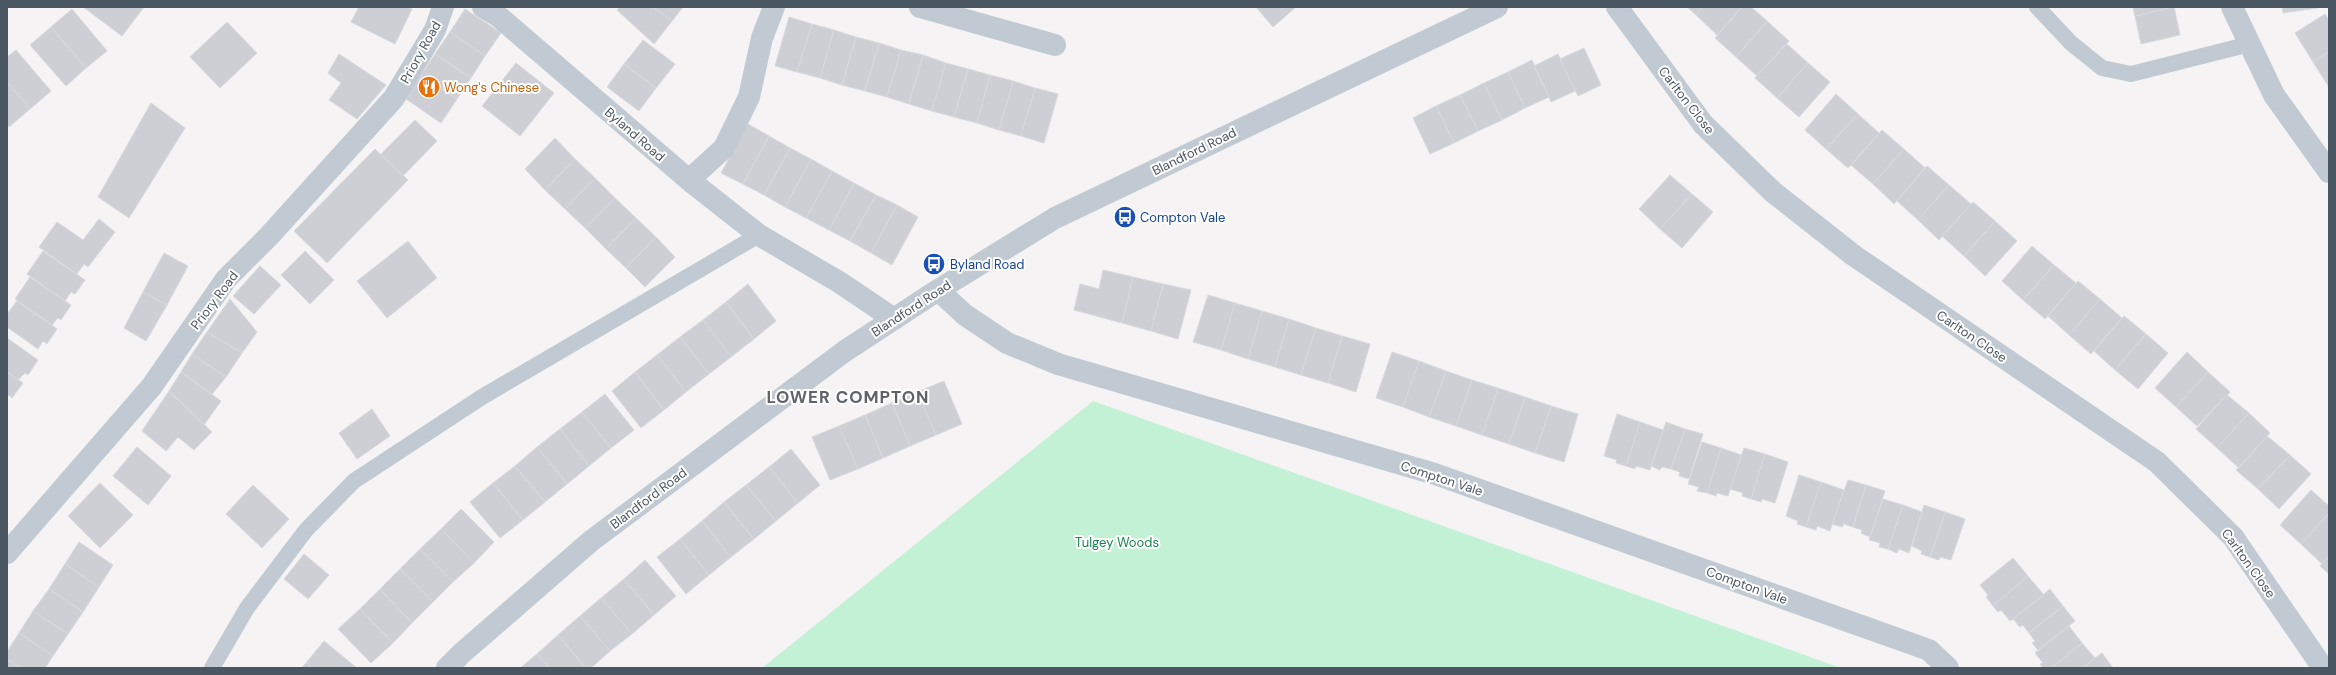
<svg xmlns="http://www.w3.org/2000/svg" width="2336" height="675" viewBox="0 0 2336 675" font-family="'DM Sans',sans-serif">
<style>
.green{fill:#c3f1d5}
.building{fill:#cdcfd5;stroke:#d7d9de}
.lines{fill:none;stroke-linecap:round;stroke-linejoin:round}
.lane{stroke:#c1cad2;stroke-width:16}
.street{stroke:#c1cad2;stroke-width:22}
.labels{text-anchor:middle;stroke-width:4;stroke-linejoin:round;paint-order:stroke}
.street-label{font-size:13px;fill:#4a5661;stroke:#fff}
.food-label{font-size:13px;fill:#c56008;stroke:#fff;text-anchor:start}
.transit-label{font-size:13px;fill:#164399;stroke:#fff;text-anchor:start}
.park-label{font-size:13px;fill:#17864f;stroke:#fff}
.district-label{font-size:17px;font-weight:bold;letter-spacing:1px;fill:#5f6368;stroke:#fff}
</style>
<rect width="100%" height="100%" fill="#f5f3f3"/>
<!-- green -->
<path class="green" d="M1093,401L1841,668H762Z"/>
<!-- building -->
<path class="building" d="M83,7H144L122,36Z
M359,7H408L412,9L395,44L351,22Z
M620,7H653L672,21L654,44L617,10Z
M653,7H683L672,21Z
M1256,7H1296L1273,27Z
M1687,7H1703L1696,15Z
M1703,7H1742L1717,35L1696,15Z
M1742,7H1751L1767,21L1736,57L1715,38Z
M2133,7H2174L2135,16Z
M2174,7L2180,35L2141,44L2135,16Z
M2282,7H2318V8L2283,13Z
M72,9L107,51L86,68L51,27Z
M465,9L501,33L485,56L450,32Z
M2325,14L2329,20V52L2313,62L2295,33Z
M789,17L812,24L797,72L775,66Z
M1767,21L1789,41L1757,76L1736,57Z
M227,22L257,53L220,88L190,57Z
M812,24L834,30L820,78L797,72Z
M51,27L86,68L66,86L30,45Z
M834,30L856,37L842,85L820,78Z
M450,32L485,56L471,78L435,54Z
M856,37L879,43L865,91L842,85Z
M643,40L675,64L656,88L624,64Z
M879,43L901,50L887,97L865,91Z
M1787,44L1808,63L1777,98L1755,78Z
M1584,48L1601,85L1578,96L1560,59Z
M16,50L51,91L30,109L7,82V57Z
M901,50L923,55L909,104L887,97Z
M2329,52V87L2313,62Z
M339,54L386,85L357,119L329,100L341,83L328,73Z
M435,54L471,78L457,99L421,75Z
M1558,54L1575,91L1551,102L1534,66Z
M923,55L946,63L932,111L909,104Z
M1532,60L1549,97L1525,108L1508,72Z
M516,63L554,93L520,136L482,106Z
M946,63L968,69L954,117L932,111Z
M1808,63L1830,82L1799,117L1777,98Z
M624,64L656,88L639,111L607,87Z
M968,69L990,75L977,123L954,117Z
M1508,72L1525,108L1502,120L1484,83Z
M421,75L457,99L441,123L406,99Z
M990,75L1013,81L999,130L977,123Z
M1013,81L1035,88L1021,136L999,130Z
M7,82L30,109L9,127L7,124Z
M1484,83L1502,120L1478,131L1460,95Z
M1035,88L1058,94L1044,143L1021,136Z
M1836,94L1858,114L1826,149L1805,130Z
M1460,95L1478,131L1454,143L1436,106Z
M151,103L185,128L129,218L98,197Z
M1436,106L1454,143L1430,154L1413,118Z
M1858,114L1879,133L1848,168L1826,149Z
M415,120L437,141L403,176L381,154Z
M748,124L769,136L743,184L721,173Z
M1882,130L1904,149L1873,184L1851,165Z
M769,136L790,148L764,195L743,184Z
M555,138L575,159L545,190L525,169Z
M790,148L811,159L785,207L764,195Z
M375,149L408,180L327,263L294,231Z
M1904,149L1925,168L1894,204L1873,184Z
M575,159L595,178L565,209L545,190Z
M811,159L832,171L806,218L785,207Z
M1927,166L1949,185L1918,220L1897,201Z
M832,171L854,183L829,230L806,218Z
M1670,175L1692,194L1660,229L1639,209Z
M595,178L615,198L585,228L565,209Z
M854,183L876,195L850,241L829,230Z
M1949,185L1971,204L1939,240L1918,220Z
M1692,194L1713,212L1682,248L1660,229Z
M876,195L897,205L871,253L850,241Z
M615,198L636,218L606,249L585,228Z
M1973,202L1995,221L1964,256L1942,236Z
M897,205L918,217L892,265L871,253Z
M636,218L656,237L626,268L606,249Z
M99,219L115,232L88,267L84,264L77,274L39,247L57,222L83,240Z
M1995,221L2017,241L1985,276L1964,256Z
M656,237L675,257L645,287L626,268Z
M408,241L437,278L387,318L357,281Z
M2032,246L2054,265L2023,300L2002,281Z
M43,251L85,280L75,294L71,292L65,301L27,274Z
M305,251L334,280L310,304L281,275Z
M164,253L188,266L167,305L143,292Z
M2054,265L2076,283L2045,319L2023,300Z
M260,266L281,285L254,314L233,296Z
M1103,270L1133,277L1122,323L1074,310L1080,284L1099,289Z
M30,277L71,305L61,320L58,318L52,325L15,299Z
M1133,277L1163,284L1151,331L1122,323Z
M2078,281L2100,299L2069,335L2048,316Z
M748,284L776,321L754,339L726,302Z
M1163,284L1191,290L1178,339L1151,331Z
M143,292L167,305L146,341L124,328Z
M1208,295L1235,303L1221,350L1193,342Z
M230,299L257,332L242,353L207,332Z
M2100,299L2122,318L2091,354L2069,335Z
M17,301L57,329L47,344L43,341L38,349L7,327V314Z
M726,302L754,339L731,357L703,320Z
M1235,303L1262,311L1248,359L1221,350Z
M1262,311L1289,319L1275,367L1248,359Z
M2124,316L2146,334L2115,370L2094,351Z
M1289,319L1316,328L1301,375L1275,367Z
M703,320L731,357L709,374L680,337Z
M1316,328L1342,336L1328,383L1301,375Z
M207,332L242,353L226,377L192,354Z
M2146,334L2168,353L2138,389L2115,370Z
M1342,336L1370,344L1356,392L1328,383Z
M680,337L709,374L686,392L657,355Z
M7,338L38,360L28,375L25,373L18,380L7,372Z
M1392,352L1419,361L1403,407L1376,398Z
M2187,352L2208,372L2176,407L2155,388Z
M192,354L226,377L212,394L181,372Z
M657,355L686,392L664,410L635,372Z
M1419,361L1446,371L1429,417L1403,407Z
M1446,371L1472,380L1456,426L1429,417Z
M7,372L23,383L12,398L9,395L7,397Z
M181,372L221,401L204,425L169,391Z
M635,372L664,410L641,428L612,391Z
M2208,372L2230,392L2197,426L2176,407Z
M1472,380L1498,388L1482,435L1456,426Z
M944,381L962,424L936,435L917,392Z
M1498,388L1525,397L1509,444L1482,435Z
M169,391L212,432L194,450L178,437L166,451L142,431Z
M917,392L936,435L910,446L892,403Z
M605,394L634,430L611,448L582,412Z
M2227,395L2249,413L2217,448L2196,429Z
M1525,397L1551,406L1535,453L1509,444Z
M892,403L910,446L883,458L865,415Z
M1551,406L1578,414L1564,462L1535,453Z
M372,409L390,436L357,459L339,433Z
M582,412L611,448L589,466L560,429Z
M2249,413L2270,433L2239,468L2217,448Z
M1617,414L1640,422L1626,466L1616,463L1617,460L1604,456Z
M865,415L883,458L858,469L839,426Z
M1640,422L1663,430L1650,470L1636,466L1635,469L1626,466Z
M1666,422L1685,429L1671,469L1662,467L1660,470L1651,466Z
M839,426L858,469L830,480L812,437Z
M560,429L589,466L567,484L537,447Z
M1685,429L1703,434L1689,479L1679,476L1680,472L1671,469Z
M2267,436L2290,455L2258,489L2236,470Z
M1702,442L1721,448L1707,493L1697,491L1699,487L1688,484Z
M137,447L171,476L148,505L113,476Z
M537,447L567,484L545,502L515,466Z
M1721,448L1741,455L1728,496L1717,493L1716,496L1707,493Z
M1744,448L1765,454L1751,499L1742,496L1743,493L1730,489Z
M791,449L820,485L798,503L769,467Z
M1765,454L1788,462L1775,503L1762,499L1761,502L1751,499Z
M2290,455L2311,474L2279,509L2258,489Z
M515,466L545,502L523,520L493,483Z
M769,467L798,503L776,521L746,485Z
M1799,475L1821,482L1806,527L1797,524L1798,521L1786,516Z
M1848,480L1866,485L1853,527L1844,524L1842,527L1832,524Z
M1821,482L1844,490L1830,531L1817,526L1816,530L1806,527Z
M100,483L133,515L100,548L68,516Z
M493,483L523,520L500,538L470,502Z
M253,485L289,519L262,548L226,514Z
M746,485L776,521L754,539L724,502Z
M1866,485L1885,491L1870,537L1861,533L1862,530L1853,527Z
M2311,490L2329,506V513L2301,544L2280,525Z
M1883,499L1903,505L1888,549L1879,547L1880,543L1869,540Z
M724,502L754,539L731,557L702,521Z
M1903,505L1922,512L1909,553L1899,549L1897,553L1888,549Z
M1924,505L1945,512L1930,557L1921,554L1922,551L1912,546Z
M461,509L494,542L474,563L441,529Z
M1945,512L1965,519L1951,560L1940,557L1939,560L1930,557Z
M2329,513V556L2322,564L2301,544Z
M702,521L731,557L709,575L680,539Z
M441,529L474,563L453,582L420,549Z
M680,539L709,575L686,594L657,557Z
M79,542L113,565L99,587L65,564Z
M420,549L453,582L433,602L400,569Z
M304,554L329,575L308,599L284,579Z
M2329,556V574L2320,566Z
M2013,558L2028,576L1993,606L1986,597L1988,595L1980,585Z
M645,560L676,596L654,615L624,579Z
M65,564L99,587L83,612L49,589Z
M400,569L433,602L412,623L380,589Z
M2028,576L2044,595L2010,621L2001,610L1998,612L1993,606Z
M624,579L654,615L632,634L601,598Z
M49,589L83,612L68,634L33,611Z
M380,589L412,623L393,643L360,609Z
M2050,589L2063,606L2029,633L2023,625L2020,627L2013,619Z
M601,598L632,634L610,651L580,616Z
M2063,606L2075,621L2038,650L2032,643L2035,641L2029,633Z
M360,609L393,643L371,663L338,629Z
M33,611L68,634L53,656L19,633Z
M580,616L610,651L591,668H586L558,635Z
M2069,626L2082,643L2051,668H2043L2040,664L2043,663L2035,653Z
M19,633L53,656L45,668H21L7,659V652Z
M558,635L573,653L586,668H549L537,654Z
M324,641L357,668H312L306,663Z
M2082,643L2095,658L2083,668H2051Z
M2102,653L2113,668H2083L2095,658Z
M537,654L549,668H520Z
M7,659L21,668H7Z
M306,663L312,668H301Z"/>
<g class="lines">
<!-- lane -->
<path class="lane" d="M2037,7L2071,43L2102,68L2131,74L2250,44
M212,668L247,608L306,530L354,481L482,397L759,235"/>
<!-- street -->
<path class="street" d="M483,7L498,16L689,180L759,235L839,282L894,319
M920,7L1055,45
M1617,7L1703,124L1773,192L1853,255L2157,462L2233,537L2323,668
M2232,7L2274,95L2329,172
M689,180L724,148L749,97L762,38L774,7
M938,290L965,315L1007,343L1058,364L1435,474L1929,650L1948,668
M7,553L152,386L226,279L269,236L394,98L435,30L443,7
M447,668L462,653L591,541L845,351L938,290L1055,218L1497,7"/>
</g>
<!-- icons -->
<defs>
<g id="restaurant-disc" transform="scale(1.15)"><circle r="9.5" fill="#e8710a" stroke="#fff"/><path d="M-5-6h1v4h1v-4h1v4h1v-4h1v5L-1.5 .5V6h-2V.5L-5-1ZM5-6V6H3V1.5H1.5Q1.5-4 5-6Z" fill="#fff"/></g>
<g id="bus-disc" transform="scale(1.15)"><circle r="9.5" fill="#1a4fb4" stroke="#fff"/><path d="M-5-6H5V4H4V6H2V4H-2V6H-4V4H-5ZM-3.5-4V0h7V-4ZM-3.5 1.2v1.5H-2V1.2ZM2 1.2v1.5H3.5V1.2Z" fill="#fff"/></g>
</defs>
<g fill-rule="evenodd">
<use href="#restaurant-disc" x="429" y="87"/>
<use href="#bus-disc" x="1125" y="217"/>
<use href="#bus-disc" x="934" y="264"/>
</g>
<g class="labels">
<!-- street labels -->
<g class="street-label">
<text transform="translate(420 52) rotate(-61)" y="5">Priory Road</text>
<text transform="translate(1687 100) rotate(52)" y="5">Carlton Close</text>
<text transform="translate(635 134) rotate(41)" y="5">Byland Road</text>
<text transform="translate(1194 151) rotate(-26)" y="5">Blandford Road</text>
<text transform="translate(214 300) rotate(-53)" y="5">Priory Road</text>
<text transform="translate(911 308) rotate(-33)" y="5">Blandford Road</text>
<text transform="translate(1972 336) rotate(34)" y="5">Carlton Close</text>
<text transform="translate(1442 478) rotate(18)" y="5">Compton Vale</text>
<text transform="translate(648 498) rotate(-37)" y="5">Blandford Road</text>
<text transform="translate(2249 563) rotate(54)" y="5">Carlton Close</text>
<text transform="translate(1747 585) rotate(20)" y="5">Compton Vale</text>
</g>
<!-- food labels -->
<g class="food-label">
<text x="444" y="92">Wong's Chinese</text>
</g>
<!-- transit labels -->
<g class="transit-label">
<text x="1140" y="222">Compton Vale</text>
<text x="950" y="269">Byland Road</text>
</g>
<!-- park labels -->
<g class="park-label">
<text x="1117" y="547">Tulgey Woods</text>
</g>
<!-- district labels -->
<g class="district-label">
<text x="848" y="403">LOWER COMPTON</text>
</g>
</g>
<!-- border -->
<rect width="2336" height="675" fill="none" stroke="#4a5661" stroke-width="16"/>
</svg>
